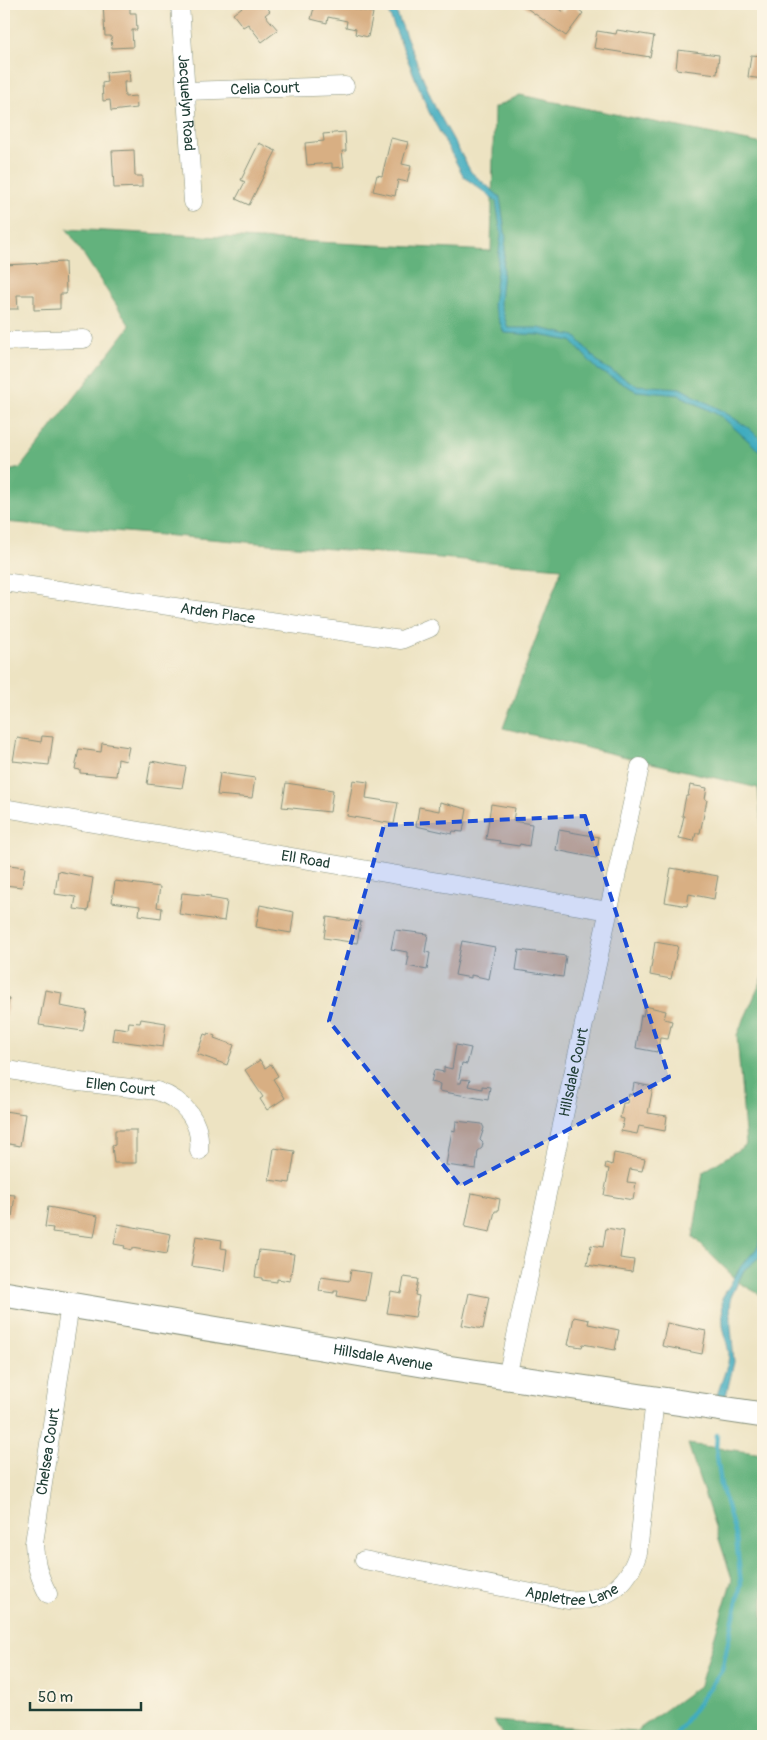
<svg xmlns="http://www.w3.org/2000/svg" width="767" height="1740" viewBox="0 0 767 1740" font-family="Pangolin,sans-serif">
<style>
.forest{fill:#63b27d;stroke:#417858}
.water{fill:#41acc0;stroke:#30747a}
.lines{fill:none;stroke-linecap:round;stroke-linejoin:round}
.stream{stroke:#41acc0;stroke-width:4.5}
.building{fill:#d8af83}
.street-casing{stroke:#86907b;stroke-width:19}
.secondary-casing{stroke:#86907b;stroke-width:27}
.street{stroke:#fff;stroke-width:18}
.secondary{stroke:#fff;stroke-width:25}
.marked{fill:#1d4ed8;fill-opacity:0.2;stroke:#1d4ed8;stroke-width:4;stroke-dasharray:10 6;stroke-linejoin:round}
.labels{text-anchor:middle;stroke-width:5;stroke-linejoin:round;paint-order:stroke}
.street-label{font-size:15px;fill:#1f3d34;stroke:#fcf5e5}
</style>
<rect width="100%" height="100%" fill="#fcf5e5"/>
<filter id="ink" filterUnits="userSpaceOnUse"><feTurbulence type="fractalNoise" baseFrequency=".02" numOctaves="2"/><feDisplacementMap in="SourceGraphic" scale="10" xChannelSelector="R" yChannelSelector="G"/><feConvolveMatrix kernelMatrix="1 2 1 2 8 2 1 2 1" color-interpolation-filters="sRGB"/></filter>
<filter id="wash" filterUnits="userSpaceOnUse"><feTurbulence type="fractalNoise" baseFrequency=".0096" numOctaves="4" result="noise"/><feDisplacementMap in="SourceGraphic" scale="20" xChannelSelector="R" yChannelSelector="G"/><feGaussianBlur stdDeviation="1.12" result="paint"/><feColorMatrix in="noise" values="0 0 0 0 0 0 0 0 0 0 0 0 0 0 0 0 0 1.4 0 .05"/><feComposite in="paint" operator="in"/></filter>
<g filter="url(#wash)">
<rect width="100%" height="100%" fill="#ede3c2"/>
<!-- forest -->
<path class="forest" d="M520,95L763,144V844L758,788L503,728L562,568L4,522V472L20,468L130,326L67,229L491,251L494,108Z
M763,977V1296L741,1284L693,1237L703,1172L746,1145L737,1035Z
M688,1444L763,1454V1491L756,1510L763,1553V1736H504L494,1721L635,1732L700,1685L732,1579Z"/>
<!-- water -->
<path class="water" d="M385,4H393L435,107L471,172L500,197L506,238L500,303L508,328H539L575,336L600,364L636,385L680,388L723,411L750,429L763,442V454L722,417L679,395L636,391L598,370L571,341L539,335L504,333L493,305L501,234L496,201L464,177L429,112Z
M763,1225V1254L744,1270L731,1297L730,1315L734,1362L725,1400L716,1398L728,1363L729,1353L723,1326L722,1298L741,1266L758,1247Z"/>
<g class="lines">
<!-- stream -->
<path class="stream" d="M675,1736L722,1670L741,1584L736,1537L721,1485L716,1448L717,1435"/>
</g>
<g id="blocks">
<!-- building -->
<path class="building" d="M103,4H130V13H136L137,30H132L133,47L112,48L111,36H105Z
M246,4H257L260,7L264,4L270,11L265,15L278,30L262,42L248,24L243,27L233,14Z
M315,4H337V5L373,13L368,37L355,34L356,29L346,27L347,21L328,17L327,23L311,19Z
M521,4H553L564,12L571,4L583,13L566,36Z
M617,30L654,36L650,57L594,48L597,31L616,34Z
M678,50L719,55L717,74L676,69Z
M751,55L763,56V79L748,77Z
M129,70L130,82H124L125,97L136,96L137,108L111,111L110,100L103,101L102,83L107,82L106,72Z
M345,132L346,151H342L344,167L332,168V163L307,165L305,143L324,141L323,134Z
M391,138L408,142L402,164L411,166L407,182L398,180L395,196L373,191L377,175L382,176Z
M259,143L276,151L249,205L236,199L245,182L241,180Z
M134,150L135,176H142V187L114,188L112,151Z
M65,262L66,294H60V309L34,310V295H17L18,309H4V265Z
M42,736L53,737L49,765L13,761L17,738L41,742Z
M102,743L129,747L126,761L118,759L116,776L80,773V770L75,769L79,749L101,752Z
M151,761L186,767L182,788L147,784Z
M220,773L255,778L252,798L217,795Z
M353,780L368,782L366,798L398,803L394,824L347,816Z
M286,783L333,790L330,812L282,807Z
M690,785L707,788L705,799L707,800L700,833H696L694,841L679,838L684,816H682L686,796H688Z
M440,802L467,809L463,832L453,831L452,834L416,826L419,807L439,811Z
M491,804L515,808L513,821L532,824L529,846L520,844L519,846L499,843L500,841L486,839Z
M559,830L599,837L596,858L556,850Z
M4,862L9,863V865L25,867L22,887L4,885Z
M671,868L718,876L714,899L689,894L687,906L665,902Z
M58,871L93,878L88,911L74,909L76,897L55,894Z
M115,881L160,887L157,907L162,908L161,918L139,915L140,906L112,902Z
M182,893L211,896L210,898L227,901L224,921L179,914Z
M260,905L294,912L291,933L256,927Z
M327,917L361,922L357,943L324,938Z
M395,930L428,934L425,952L430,953L427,970L407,966L409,956H407V952L391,949Z
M462,941L495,947L489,979L471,975V978L455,975Z
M655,942L678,946L671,979L650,975Z
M519,950L566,956L563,977L516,970Z
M45,990L62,993L60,1006L87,1011L83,1031L39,1025Z
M4,997L9,998L6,1017H4Z
M645,1006L666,1011L664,1019L672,1021L668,1039L660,1038L657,1052L636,1048L641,1015L643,1016Z
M141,1019L166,1023L163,1047L112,1040L114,1027L128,1029L129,1022L140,1023Z
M208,1033L215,1036L214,1038L234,1045L227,1065L197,1054L204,1034L207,1035Z
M456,1045L471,1048L467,1064L462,1063L458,1083H461L462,1079L470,1080L468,1086L482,1089V1086L490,1087L488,1100L439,1091L440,1084L431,1082L434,1070L444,1072V1067L452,1069Z
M260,1060L265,1068L271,1064L278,1076L273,1079L285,1098L267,1110L260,1099L263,1097L245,1070Z
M634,1083L653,1087L648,1113L667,1116L665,1131L639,1126L637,1134L621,1131L624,1119L620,1118L623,1103H627L629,1094L632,1095Z
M4,1111L25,1114L20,1146L4,1143Z
M456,1121L482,1124L484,1128L480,1140L483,1143L482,1148L478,1151L476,1169L446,1165L452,1130L455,1131Z
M115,1130H136V1163H114L112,1146L115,1145Z
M274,1148L295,1151L290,1183L269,1180Z
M614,1153L645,1159L642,1171L630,1169L627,1182L636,1183L633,1200L604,1195L609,1169L605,1168L606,1163L612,1165Z
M472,1193L500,1199L498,1211H495L490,1232L465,1227Z
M4,1194L15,1195L12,1217L4,1215Z
M48,1207L98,1216L94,1237L52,1232L53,1228L45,1227Z
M118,1224L171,1234L167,1254L132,1248V1250L124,1248L125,1246L114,1244Z
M606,1228L624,1231L620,1258L634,1260L632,1272L587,1265L591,1245L603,1247Z
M196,1236L222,1240L221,1248L227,1249L224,1271L191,1266Z
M259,1250L294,1254L290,1281L277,1279V1282L262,1280V1278L255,1277Z
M351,1270L371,1273L366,1301L337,1296L338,1291H334V1293L319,1291L321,1277L349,1281Z
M404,1277L418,1279L415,1295L419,1296L415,1317L387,1313L391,1291L401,1293Z
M469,1293L489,1297L483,1329L462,1325Z
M574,1317L589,1320L588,1324L619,1330L615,1350L583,1344L582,1347L568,1345Z
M667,1323L706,1331L702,1354L662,1346Z"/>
</g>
</g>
<g filter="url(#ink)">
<use href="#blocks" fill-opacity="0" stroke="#86907b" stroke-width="1"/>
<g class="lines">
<!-- street casing -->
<g class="street-casing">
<g id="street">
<path id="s1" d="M180,4L193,202"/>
<path id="s2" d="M186,91L345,86"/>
<path d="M4,341L84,339"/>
<path id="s3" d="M4,582L401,640L430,628"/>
<path id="s4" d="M4,808L609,911"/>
<path id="s5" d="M4,1069L70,1081L157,1091C184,1100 202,1121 199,1151"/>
<path id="s6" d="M507,1377L640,767"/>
<path id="s7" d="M364,1560L568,1600C604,1602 627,1588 638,1553L655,1399"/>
<path id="s8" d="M48,1594C39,1577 35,1563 34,1543L70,1305"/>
</g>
</g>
<!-- secondary casing -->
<g class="secondary-casing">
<g id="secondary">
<path id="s9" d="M4,1294L440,1367L763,1415"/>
</g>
</g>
<!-- street -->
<use href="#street" class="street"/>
<!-- secondary -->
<use href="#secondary" class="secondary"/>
</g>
</g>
<!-- marked area -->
<path class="marked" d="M585,816L669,1077L460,1186L329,1021L384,825Z"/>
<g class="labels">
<!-- street labels -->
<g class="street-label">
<text dy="5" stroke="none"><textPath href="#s2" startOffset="79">Celia Court</textPath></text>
<text dy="5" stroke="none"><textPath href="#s1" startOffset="99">Jacquelyn Road</textPath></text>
<text dy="5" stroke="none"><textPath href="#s3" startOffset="216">Arden Place</textPath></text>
<text dy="5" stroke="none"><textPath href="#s4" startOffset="306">Ell Road</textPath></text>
<text dy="5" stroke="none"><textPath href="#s6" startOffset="312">Hillsdale Court</textPath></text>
<text dy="5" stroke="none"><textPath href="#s5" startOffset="118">Ellen Court</textPath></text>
<text dy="5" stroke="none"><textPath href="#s9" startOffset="384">Hillsdale Avenue</textPath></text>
<text dy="5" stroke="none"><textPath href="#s8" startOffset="146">Chelsea Court</textPath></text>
<text dy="5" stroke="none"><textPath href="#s7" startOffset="212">Appletree Lane</textPath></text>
</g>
</g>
<!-- margin -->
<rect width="767" height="1740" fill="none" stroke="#fcf5e5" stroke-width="20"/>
<!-- scale -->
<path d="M30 1702v8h111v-8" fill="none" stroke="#1f3d34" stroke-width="2.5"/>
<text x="38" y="1702" font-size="15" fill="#1f3d34" stroke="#fcf5e5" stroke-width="4" paint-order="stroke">50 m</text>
</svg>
